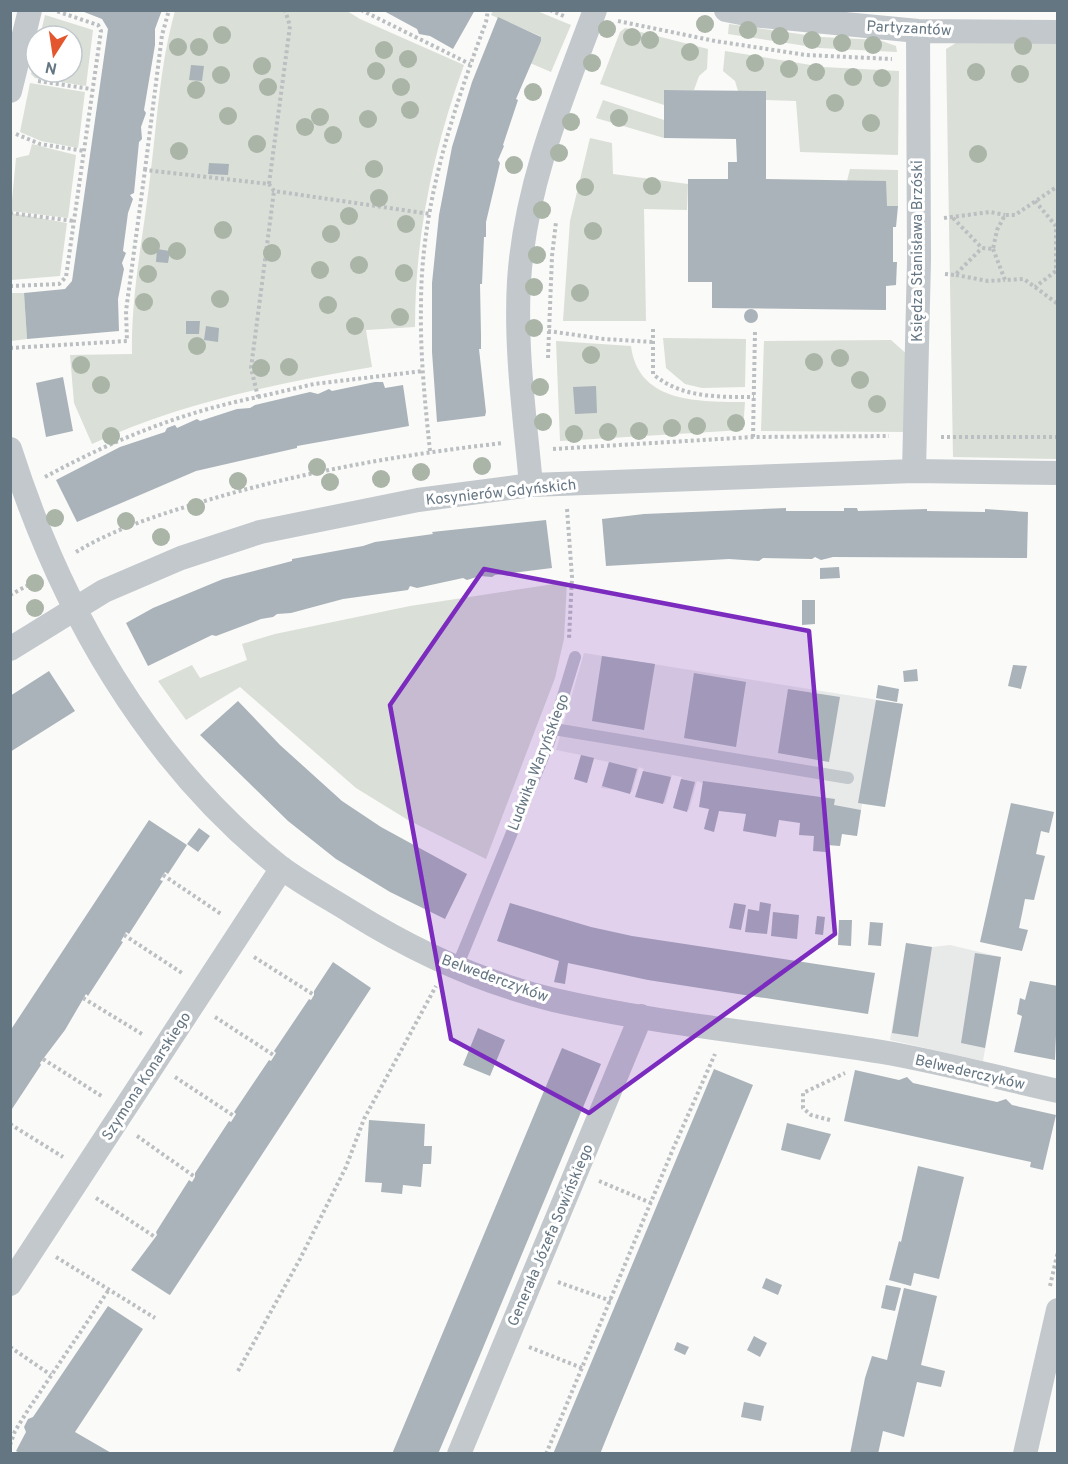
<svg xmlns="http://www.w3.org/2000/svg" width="1068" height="1464" viewBox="0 0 1068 1464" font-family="Overpass,sans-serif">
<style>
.built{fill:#e8e9e9}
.green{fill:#dadfd7}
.building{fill:#aab3b9}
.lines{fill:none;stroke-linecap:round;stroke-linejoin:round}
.path{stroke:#bbbfc2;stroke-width:4;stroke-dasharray:3 3;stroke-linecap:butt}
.lane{stroke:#c3c8cc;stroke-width:12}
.street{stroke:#c3c8cc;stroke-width:24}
.tree{fill:#aab4a7}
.marked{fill:#7b2cbf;fill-opacity:0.2;stroke:#7b2cbf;stroke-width:4.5;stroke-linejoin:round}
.labels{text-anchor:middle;stroke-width:6;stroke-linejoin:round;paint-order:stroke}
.street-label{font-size:15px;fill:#657683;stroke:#fff}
</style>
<rect width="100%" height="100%" fill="#fafaf8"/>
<!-- built -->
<path class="built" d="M584,653L903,704L885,807L862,804L857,836L830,832L697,781L689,810L674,806L682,777L672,775L665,803L637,795L644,769L639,767L632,792L601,788L609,762L594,759L587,783L574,779L581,755L556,750Z
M906,943L932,947L950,945L1001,957L983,1061L890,1040Z"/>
<!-- green -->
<path class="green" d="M175,11H347L360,19L464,65C433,150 415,236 415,327L366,330L372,367C275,384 182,402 92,444L74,403L70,355L132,354C131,297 142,243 149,186C157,127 159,68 175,11Z
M493,11H537L571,25L551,72L530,63L541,41L540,36L491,15Z
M45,15L93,30L86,86L35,78L31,74L36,53V72H72V36H40Z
M729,24L821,37L879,40L896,46L897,52L819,48L728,34Z
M625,28L708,49L707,69L699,76L694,90H664V105L600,84L620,32Z
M956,43L1057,44V459L953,457L946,49Z
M725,51L823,67L899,71L898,155L800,152L796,101L766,100L765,91H738L735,81L723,71Z
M30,83L85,92L78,148L41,141L20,132Z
M603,100L664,120V138L596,118Z
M590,138L612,143L613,174L688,184L687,210L644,209L646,321H563L570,221Z
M32,144L76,155L68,218L11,211L16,158L29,155Z
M850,169L898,170V206H887L847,181Z
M11,213L67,223L60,276L11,280Z
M10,293H24L27,339L11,341Z
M663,338L746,339L745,387L702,388L685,384L666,368Z
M891,340L910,357L907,432L761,431L764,341Z
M556,341L631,346C638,403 699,402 745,402L743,430L560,441Z
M567,582L564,639L555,678L486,859L408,820L356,788L240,687L186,720L158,681L192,665L200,678L247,660L242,644L275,634L410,606Z"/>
<!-- building -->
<path class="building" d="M79,10H162L155,29V45L144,110L146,113L141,127L142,139L139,142L134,193L130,195L133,199L128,213L123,251L126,253L122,263L124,269L118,299L119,331L27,339L24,293L65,289L72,281L108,29L102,19Z
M382,10H475L453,49L430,36L419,34L417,29Z
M498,17L541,37V41L516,99L518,100L503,145L504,146L498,160L500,163L486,222V237H484L482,284H480L481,335V349H479L486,412L485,416L437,422L432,352V283L439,215L452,147L472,82Z
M191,65L204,66L202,81L189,80Z
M664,90L766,91V179L886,181L887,206H898L896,227H893V262H897L896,285L886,286V310L712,308V282H688V179H728V162H737L736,139L664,138Z
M209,163L229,164L228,175L208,174Z
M157,249L170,251L168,263L156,262Z
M744 316a7 7 0 1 1 14 0a7 7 0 1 1-14 0Z
M186,321H200L199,334H186Z
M206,326L219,328L218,342L204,340Z
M63,377L73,431L46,437L36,383Z
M375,382H383L385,388L403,385L409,426L297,446V448L196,471L77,522L56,480L120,447L165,432L167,428L175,425L177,428L197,419L200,421L237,409L250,408L255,405L310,392L318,394L329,389L332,391Z
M596,386L597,413L575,414L573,387Z
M786,508V511H844V508H857L858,511L927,509V511L985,512V509L1028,512L1027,558L833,557L821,560L815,557L812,559L763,558L759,561L729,559L606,566L602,519L644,514Z
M546,520L552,568L495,575L492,577L480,576L467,580L463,578L417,588L410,586L408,590L343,599L291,613L277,614L273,617L261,619L216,636L212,635L148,666L126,623L153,608L223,579L292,561V559L363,546L375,542L433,534L432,532Z
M839,567L840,578L820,579V568Z
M802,600H815V624L802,625Z
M602,656L655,664L644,730L592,721Z
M1013,665L1027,666L1021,689L1008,686Z
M917,669L918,681L904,682L903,671Z
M49,671L75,711L10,752V696Z
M694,673L746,682L736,747L684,738Z
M878,685L899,689L897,702L876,698Z
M788,689L840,697L829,762L778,753Z
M876,700L903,704L885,807L858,803Z
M238,701L280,745L342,801L381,827L467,874L445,919L390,892L336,859L288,821L200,735Z
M581,755L594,758L587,783L574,779Z
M609,762L637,769L630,794L602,786Z
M643,771L671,777L663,804L635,797Z
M681,779L695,782L687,812L673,808Z
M703,781L835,799L834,805L861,810L857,836L842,834L840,846L827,845L826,852L813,851L814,836L799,835L800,823L779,820L776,837L743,831L746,814L719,811L714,832L704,829L709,809L699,807Z
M1011,803L1054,812L1049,833L1041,831L1036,854L1045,856L1034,900L1025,899L1022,914L1019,928L1028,930L1022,951L980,942Z
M149,820L187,845L168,874L165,872L163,875L160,880L163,881L129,934L126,932L121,941L123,942L88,996L86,994L65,1030L40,1063L41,1065L10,1112V1031Z
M199,828L210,836L198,852L187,844Z
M760,902L771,904L767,934L745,932L748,909L759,911Z
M510,903L591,927L632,936L875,973L868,1014L648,980L568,963L565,984L554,982L559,961L497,941Z
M734,903L746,905L741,930L729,928Z
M773,912L799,915L797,939L771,936Z
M817,916L825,917L823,935L815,934Z
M839,920H852L851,946L838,945Z
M870,922L883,923L881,946L868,945Z
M906,943L932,947L918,1037L892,1033Z
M975,953L1001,957L985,1048L961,1043Z
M333,962L371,988L170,1295L168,1294L131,1270L157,1235L156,1232L189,1180L192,1182L195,1177V1173L229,1121L231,1122L236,1114L234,1112L269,1060L271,1061L276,1053L274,1051L309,999L311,1000L314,995V991Z
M1030,981L1058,986L1055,1060L1014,1052L1022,1016L1017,1014L1020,998L1025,1000Z
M478,1028L505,1040L490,1076L463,1065Z
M562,1048L601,1064L480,1355L438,1454H392Z
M714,1069L753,1085L615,1417L600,1454H553Z
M855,1070L899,1080L907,1077L913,1083L997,1102L1006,1099L1012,1105L1056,1115L1043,1170L1030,1167L1031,1162L844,1121Z
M369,1120L425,1124L424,1146H432L431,1164H423L421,1187L403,1185L402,1194L381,1192L382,1183L365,1182Z
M787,1123L831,1134L820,1160L781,1150Z
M918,1166L964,1177L939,1279L914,1273L911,1286L889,1280L899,1241L901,1242Z
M766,1278L782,1285L778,1295L762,1288Z
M886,1285L901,1288L895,1311L881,1308Z
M904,1288L937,1296L921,1365L945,1371L941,1387L917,1382L904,1437L883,1431L878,1454H850L865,1378L872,1356L887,1360Z
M108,1306L143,1329L75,1432L113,1454H21L16,1451L26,1432L24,1427L28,1419L33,1417Z
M754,1336L767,1343L760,1357L747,1350Z
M677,1342L689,1347L685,1355L674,1350Z
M744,1402L764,1406L761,1421L741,1417Z"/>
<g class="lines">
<!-- path -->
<path class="path" d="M361,10L470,64
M550,10L566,17
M618,21L715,41L806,55L892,59
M38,81L91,89
M16,134L40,144L84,151
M145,170L162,35L169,10
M269,184L290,26L285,10
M1035,201L1056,226V271L1035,287
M10,213L74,221
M944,218L990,212L1005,215
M953,218L982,248L993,249L997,230L1005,215H1015L1058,186
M993,249L1005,280L1024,279L1058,304
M945,274L955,275L982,248
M956,275L988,281L1005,280
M10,286L59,284L66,277L101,31L98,25L56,11
M653,329V374C681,398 718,397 754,397
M548,331L604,339L653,342
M10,348L127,341L126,311L145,170L269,184L274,191L430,214
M548,358L552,256L556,222
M258,397L314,384L423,371
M753,437L755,331
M941,437H1058
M553,449L753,437L889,436
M430,451C425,403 420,354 421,305C421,206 452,113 486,22L488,10
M45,477C113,440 182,412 258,397L251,368L274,191
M567,509L572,577L569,639
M76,552C112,530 155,516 195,504C295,473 398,455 503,443
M10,595L34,582
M163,875L221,914
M124,935L182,973
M254,957L314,995
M83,998L142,1034
M215,1017L275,1056
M43,1059L103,1097
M175,1077L234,1116
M830,1120L811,1115L803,1108V1093L845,1073
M10,1124L63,1157
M137,1136L195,1177
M599,1181L651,1203
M96,1198L155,1237
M56,1257L155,1318
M558,1282L611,1301
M1050,1286L1058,1251
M10,1347L51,1375
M529,1347L582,1368
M238,1371L300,1259L346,1167L364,1119L436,986
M10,1445L15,1431L28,1410L108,1291
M546,1454L673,1149L715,1054"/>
<!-- lane -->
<path class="lane" d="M554,729L848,778
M457,967L549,742L575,657"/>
<!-- street -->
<path class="street" d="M726,10L751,15L918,31L1058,32
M10,91L30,10
M10,449C61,609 147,761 280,867C303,884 329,898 353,913C414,951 484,983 554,1000C662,1025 773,1034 882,1052C941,1062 999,1078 1058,1091
M914,471L919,260L918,31
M531,485C525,418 515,349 519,281C525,186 562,98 595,10
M10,649L104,591L181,558L260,532L418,500L531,485L914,471L1058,473
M10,1284L282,868
M459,1454L641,1016
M1025,1454L1058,1310"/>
</g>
<!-- trees -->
<g class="tree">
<circle cx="705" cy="24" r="9"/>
<circle cx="607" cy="29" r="9"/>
<circle cx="748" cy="30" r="9"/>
<circle cx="222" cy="35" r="9"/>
<circle cx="780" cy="36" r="9"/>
<circle cx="632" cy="37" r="9"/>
<circle cx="650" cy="40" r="9"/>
<circle cx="812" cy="40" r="9"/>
<circle cx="842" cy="43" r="9"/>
<circle cx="873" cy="45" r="9"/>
<circle cx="1023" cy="46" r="9"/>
<circle cx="178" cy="47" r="9"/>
<circle cx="199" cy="47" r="9"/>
<circle cx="384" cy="50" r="9"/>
<circle cx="690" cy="52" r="9"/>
<circle cx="408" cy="59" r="9"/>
<circle cx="592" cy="63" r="9"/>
<circle cx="755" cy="63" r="9"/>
<circle cx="262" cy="66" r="9"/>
<circle cx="789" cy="69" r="9"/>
<circle cx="376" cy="71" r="9"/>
<circle cx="816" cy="72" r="9"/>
<circle cx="976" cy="72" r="9"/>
<circle cx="1020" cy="74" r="9"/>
<circle cx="221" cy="75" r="9"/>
<circle cx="853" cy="77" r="9"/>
<circle cx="882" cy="78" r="9"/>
<circle cx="268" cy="87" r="9"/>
<circle cx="401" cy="87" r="9"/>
<circle cx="196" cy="90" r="9"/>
<circle cx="533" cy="92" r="9"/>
<circle cx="835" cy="103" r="9"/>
<circle cx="410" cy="110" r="9"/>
<circle cx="228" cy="116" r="9"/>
<circle cx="320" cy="117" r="9"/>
<circle cx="619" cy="118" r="9"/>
<circle cx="368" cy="119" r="9"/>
<circle cx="571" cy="122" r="9"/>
<circle cx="871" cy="123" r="9"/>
<circle cx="305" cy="127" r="9"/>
<circle cx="333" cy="135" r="9"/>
<circle cx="257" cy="144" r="9"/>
<circle cx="179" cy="151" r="9"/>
<circle cx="559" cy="153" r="9"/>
<circle cx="978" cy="154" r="9"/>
<circle cx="514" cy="165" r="9"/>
<circle cx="374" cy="169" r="9"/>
<circle cx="652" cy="186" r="9"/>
<circle cx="585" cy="187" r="9"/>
<circle cx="379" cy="198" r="9"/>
<circle cx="542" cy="210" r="9"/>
<circle cx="349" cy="216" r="9"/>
<circle cx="406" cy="224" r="9"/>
<circle cx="223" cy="230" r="9"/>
<circle cx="593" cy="231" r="9"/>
<circle cx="331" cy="234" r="9"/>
<circle cx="151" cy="246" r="9"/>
<circle cx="177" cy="251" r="9"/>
<circle cx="272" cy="253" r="9"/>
<circle cx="537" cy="255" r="9"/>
<circle cx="359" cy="265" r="9"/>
<circle cx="320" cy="270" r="9"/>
<circle cx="404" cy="273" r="9"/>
<circle cx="148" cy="274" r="9"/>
<circle cx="534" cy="287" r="9"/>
<circle cx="580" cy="293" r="9"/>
<circle cx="220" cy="299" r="9"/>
<circle cx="144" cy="302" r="9"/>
<circle cx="328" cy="305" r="9"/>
<circle cx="400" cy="317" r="9"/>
<circle cx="355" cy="326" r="9"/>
<circle cx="534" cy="328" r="9"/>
<circle cx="197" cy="346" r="9"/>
<circle cx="591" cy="355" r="9"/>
<circle cx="840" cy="358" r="9"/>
<circle cx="814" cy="362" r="9"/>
<circle cx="81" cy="365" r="9"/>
<circle cx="289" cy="367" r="9"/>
<circle cx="261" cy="368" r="9"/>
<circle cx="860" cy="380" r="9"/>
<circle cx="101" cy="385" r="9"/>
<circle cx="540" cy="387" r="9"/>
<circle cx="877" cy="404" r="9"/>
<circle cx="543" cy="422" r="9"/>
<circle cx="736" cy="423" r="9"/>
<circle cx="697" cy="426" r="9"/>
<circle cx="672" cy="428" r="9"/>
<circle cx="639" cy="431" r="9"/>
<circle cx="608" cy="432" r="9"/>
<circle cx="574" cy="434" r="9"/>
<circle cx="111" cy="436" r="9"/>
<circle cx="482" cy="466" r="9"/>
<circle cx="317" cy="467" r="9"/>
<circle cx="421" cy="472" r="9"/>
<circle cx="381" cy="479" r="9"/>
<circle cx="238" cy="481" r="9"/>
<circle cx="330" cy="482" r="9"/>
<circle cx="196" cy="507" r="9"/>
<circle cx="55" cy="518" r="9"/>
<circle cx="126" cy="521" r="9"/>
<circle cx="161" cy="537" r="9"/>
<circle cx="35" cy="583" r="9"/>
<circle cx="35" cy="608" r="9"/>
</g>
<!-- marked area -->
<path class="marked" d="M484,569L809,631L835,934L589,1113L451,1039L390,705Z"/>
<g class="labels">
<!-- street labels -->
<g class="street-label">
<text transform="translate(909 28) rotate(3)" y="5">Partyzantów</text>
<text transform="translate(917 251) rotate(-90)" y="5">Księdza Stanisława Brzóski</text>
<text transform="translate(501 492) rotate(-6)" y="5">Kosynierów Gdyńskich</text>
<text transform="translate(538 762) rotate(-69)" y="5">Ludwika Waryńskiego</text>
<text transform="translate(495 978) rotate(20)" y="5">Belwederczyków</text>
<text transform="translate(970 1072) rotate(13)" y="5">Belwederczyków</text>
<text transform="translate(146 1076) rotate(-57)" y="5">Szymona Konarskiego</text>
<text transform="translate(550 1235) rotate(-67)" y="5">Generała Józefa Sowińskiego</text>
</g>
</g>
<!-- border -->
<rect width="1068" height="1464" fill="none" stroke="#657683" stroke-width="24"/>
<!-- north arrow -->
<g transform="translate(54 54) rotate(192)"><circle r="28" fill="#ffffff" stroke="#c1c8cd" stroke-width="1.5"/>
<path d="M0-4.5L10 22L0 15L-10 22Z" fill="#e4572e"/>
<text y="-9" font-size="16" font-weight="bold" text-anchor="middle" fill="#657683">N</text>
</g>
</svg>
